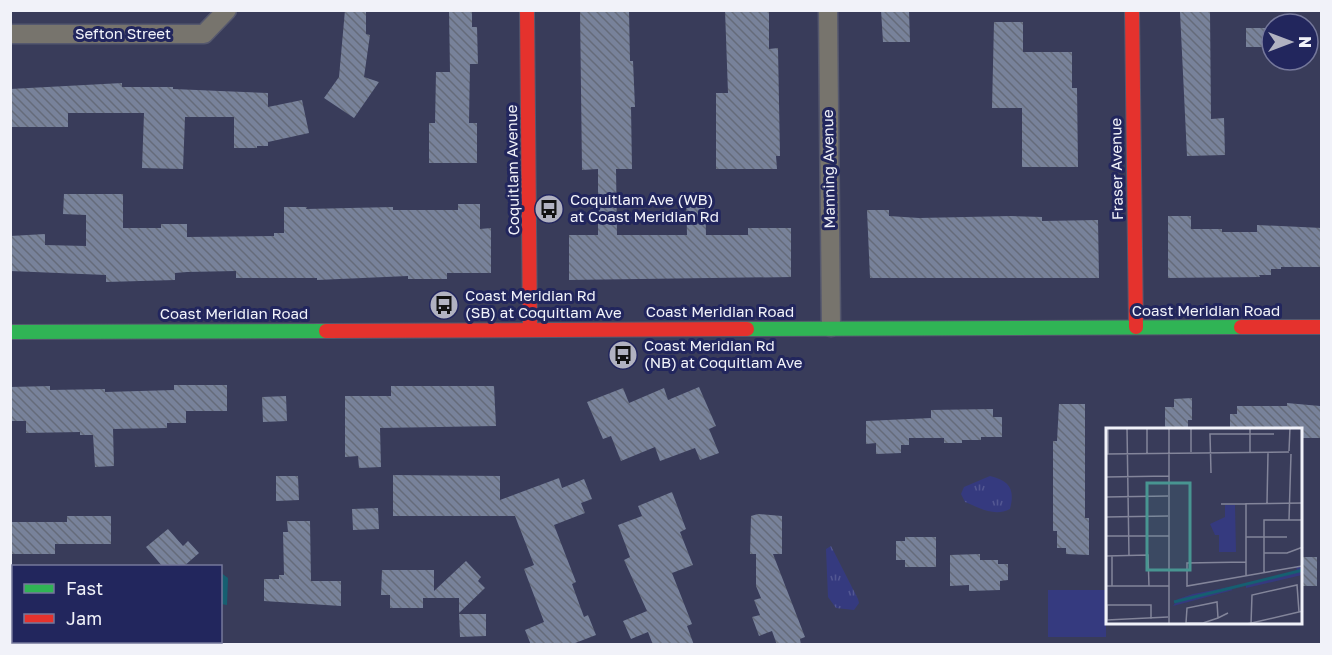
<svg xmlns="http://www.w3.org/2000/svg" width="1332" height="655" viewBox="0 0 1332 655" font-family="'Golos Text',sans-serif">
<style>
.grass{fill:url(#grass-tufts)}
.park{fill:#353a7f}
.water{fill:#165f71}
.building{fill:url(#building-back-hatch)}
.lines{fill:none;stroke-linecap:round;stroke-linejoin:round}
.street-casing{stroke:#55586e;stroke-width:21}
.fast-casing{stroke:#55586e;stroke-width:16}
.jam-casing{stroke:#55586e;stroke-width:16}
.street{stroke:#77746d;stroke-width:18}
.fast{stroke:#30b455;stroke-width:14}
.jam{stroke:#e5322d;stroke-width:14}
.labels{text-anchor:middle;stroke-width:6;stroke-linejoin:round;paint-order:stroke}
.street-label{font-size:15px;fill:#f1f2f9;stroke:#22265d}
.poi-label{font-size:15px;fill:#f1f2f9;stroke:#22265d;text-anchor:start}
.inset-river{fill:none;stroke:#165f71;stroke-width:3}
.inset-road{fill:none;stroke:#83859a;stroke-width:1.5}
.view{fill:#489591;fill-opacity:0.15;stroke:#489591;stroke-width:3}
.inset-edge{fill:none;stroke:#f1f2f9;stroke-width:3}
</style>
<defs>
<pattern id="grass-tufts" width="24" height="20" patternUnits="userSpaceOnUse" patternTransform="scale(1.5)"><rect width="24" height="20" fill="#353a7f"/><path d="M3 7l-1-3M5 7V3M7 7l1-3M15 17l-1-3M17 17v-4M19 17l1-3" fill="none" stroke="#535792"/></pattern>
<pattern id="building-back-hatch" width="6" height="6" patternUnits="userSpaceOnUse" patternTransform="scale(1.5)"><rect width="6" height="6" fill="#78829a"/><path d="M-1 5l2 2M0 0l6 6M5-1l2 2" fill="none" stroke="#656b7a"/></pattern>
</defs>
<rect width="100%" height="100%" fill="#393c5a"/>
<!-- grass -->
<path class="grass" d="M990,476C1010,481 1015,489 1010,509C994,517 980,508 965,502L961,494L964,487Z
M831,546L858,599L859,603L854,610L836,608L828,597L826,549Z"/>
<!-- park -->
<path class="park" d="M1048,590H1106V637H1048Z"/>
<!-- water -->
<path class="water" d="M220,572L228,578L227,605L221,604Z"/>
<!-- building -->
<path class="building" d="M345,10H366V34L370,35L364,77L379,82L354,118L324,98L339,77Z
M449,10H472V27H477L478,64H470L469,123H477V163H429V123H435L436,72H450Z
M580,10H629L630,61H633L635,107H631L632,169H616L617,235H687L686,193L705,192L706,235H748V228H791V277L569,280V235H598V169L582,170Z
M725,10H769V49L778,48L780,156H776L777,169H716V93H728Z
M881,10H909L910,42H883Z
M1180,12H1210L1211,119L1224,118L1225,155L1187,156Z
M994,22H1023V52H1072V88H1077L1078,167H1022V108H992Z
M1246,28H1268V47H1246Z
M122,83V87H173V89L268,93V107L302,100L309,133L268,142V146H257V148H234V117H185L183,169L142,168L144,113H68V127H10V89Z
M64,194H123V228H161V224H187V237L274,236V233H284V207H307L306,209L393,207V210H458V204H480V229L491,228V273H447V279H408V276L317,280V278H236V271L187,272L175,273V280L106,282V275L10,271V236L45,234V245L86,246V215L63,214Z
M867,210H889V216L919,218L1011,216L1042,217V221L1098,220L1099,278H870Z
M1168,216H1191V229H1222V232H1257V225L1322,228V267H1281V269H1271V275H1259L1260,277L1168,278Z
M174,385H227V411H186V423H167V428L113,429L114,466L95,467L93,435H80V432L26,433V421H10V387L50,386V390L105,389V392L174,390Z
M391,386H494L496,426L380,428L381,467L359,468L358,456L345,457V396H391Z
M699,387L716,426L709,429L719,453L700,460L695,448L660,461L655,447L621,461L611,436L603,439L587,402L623,388L629,403L664,388L668,400Z
M286,396L287,421L263,422L262,397Z
M1192,398V420H1188V430H1165V407H1174V399Z
M1287,403L1320,406L1322,438H1300V430H1230V414H1237V406H1287Z
M1059,404H1085V518H1089V555L1066,554V548H1057V531H1053V441H1057Z
M993,409V417H1002V437H981V440H962V443H944V438H909V445H901V453L876,454V443L866,444V421L931,418V410Z
M393,475L500,476V500L559,478L562,488L584,479L592,499L581,503L585,513L554,525L576,582L572,584L584,617L588,615L596,635L570,645H531L525,630L544,622L524,569L534,565L515,516H393Z
M276,476H298L299,500L276,501Z
M672,492L686,529L680,532L693,565L672,573L692,624L687,626L694,645H653L648,632L631,639L623,621L647,611L624,560L630,557L618,525L642,516L638,506Z
M378,508L379,529L353,530L352,509Z
M758,514L782,516V554H773L805,637L800,639L801,645H777L772,631L759,636L752,617L760,615L754,600L761,598L756,586V554H750L751,516Z
M67,516H111V544H55V554H11V522H67Z
M287,521H310L311,581H341V606L264,601V579H279V575H284L283,532H288Z
M168,529L183,546L188,541L199,553L183,567H163L146,547Z
M905,537H936V567H905V560H896V541H905Z
M980,554V560H998V564H1008V580L1000,581V590L969,591V585L950,586V555Z
M1300,557H1317V586H1300Z
M466,561L481,577L478,581L485,588L459,613V598H423V608H390V595H381L382,570H434V591Z
M459,614H486V636L460,637Z"/>
<g class="lines">
<!-- street casing -->
<g class="street-casing">
<path id="street" d="M828,10L831,327
M10,34H204L227,10
M10,613H14
M107,642V644"/>
</g>
<!-- fast casing -->
<g class="fast-casing">
<path id="fast" d="M747,329L1241,327
M10,332L326,331"/>
</g>
<!-- jam casing -->
<g class="jam-casing">
<path id="jam" d="M527,10L530,329
M1132,10L1136,327
M1241,327H1322
M326,331L747,329"/>
</g>
<!-- street -->
<use href="#street" class="street"/>
<!-- fast -->
<use href="#fast" class="fast"/>
<!-- jam -->
<use href="#jam" class="jam"/>
</g>
<!-- icons -->
<defs>
<g id="bus-disc" transform="scale(1.5)"><circle r="9.5" fill="#b1b2c1" stroke="#22265d"/><path d="M-5-6H5V4H4V6H2V4H-2V6H-4V4H-5ZM-3.5-4V0h7V-4ZM-3.5 1.2v1.5H-2V1.2ZM2 1.2v1.5H3.5V1.2Z" fill="#111"/></g>
</defs>
<g fill-rule="evenodd">
<use href="#bus-disc" x="549" y="209"/>
<use href="#bus-disc" x="444" y="305"/>
<use href="#bus-disc" x="623" y="355"/>
</g>
<g class="labels">
<!-- street labels -->
<g class="street-label">
<text x="123" y="39">Sefton Street</text>
<text transform="translate(829 169) rotate(-91)" y="5">Manning Avenue</text>
<text transform="translate(1117 169) rotate(-91)" y="5">Fraser Avenue</text>
<text transform="translate(513 170) rotate(-91)" y="5">Coquitlam Avenue</text>
<text x="1206" y="316">Coast Meridian Road</text>
<text x="720" y="317">Coast Meridian Road</text>
<text x="234" y="319">Coast Meridian Road</text>
</g>
<!-- poi labels -->
<g class="poi-label">
<text x="570" y="205">Coquitlam Ave (WB)<tspan x="570" dy="17">at Coast Meridian Rd</tspan></text>
<text x="465" y="301">Coast Meridian Rd<tspan x="465" dy="17">(SB) at Coquitlam Ave</tspan></text>
<text x="644" y="351">Coast Meridian Rd<tspan x="644" dy="17">(NB) at Coquitlam Ave</tspan></text>
</g>
</g>
<!-- overview -->
<g transform="translate(1106 428)">
<rect width="196" height="196" fill="#393c5a"/>
<path d="M119,77H129L130,124H113V107H109L104,96L119,89ZM190,139H195L196,147L140,160V157L191,143ZM123,159L127,162L67,178L72,171L87,166Z" fill="#353a7f"/>
<path class="inset-river" d="M68,174L197,142"/>
<path class="inset-road" d="M2,0V26M21,0L23,128M85,0V24M183,23L184,0M144,25V0M0,26L183,24M41,26V0M105,45L104,6H168M0,49L63,48M0,69L62,68M161,75L162,25M115,76L197,75M0,89L62,88M183,92L185,26M0,108H63M140,109H181M158,125H181L197,119M0,128L42,127L43,158M140,134L81,135V158L196,138M158,144V92H197M140,147V75M0,158H63M6,158V128M1,177V192L62,189M1,177H45V191M112,190L111,174L81,180L80,195H97L112,190L122,185M63,196V0M141,196L197,183M145,196L146,167L191,157L193,184"/>
<path class="view" d="M41,55H84V142H41Z"/>
<rect width="196" height="196" class="inset-edge"/>
</g>
<!-- border -->
<rect width="1332" height="655" fill="none" stroke="#f1f2f9" stroke-width="24"/>
<!-- legend -->
<rect x="12" y="565" width="210" height="78" fill="#22265d" stroke="#75789b" stroke-width="1.5"/>
<rect x="24" y="584" width="30" height="9" fill="#30b455" stroke="#75789b" stroke-width="1.5"/>
<text x="66" y="595" font-size="18" fill="#f1f2f9">Fast</text>
<rect x="24" y="614" width="30" height="9" fill="#e5322d" stroke="#75789b" stroke-width="1.5"/>
<text x="66" y="625" font-size="18" fill="#f1f2f9">Jam</text>
<!-- north arrow -->
<g transform="translate(1290 42) rotate(90)"><circle r="28" fill="#22265d" stroke="#75789b" stroke-width="1.5"/>
<path d="M0-4.5L10 22L0 15L-10 22Z" fill="#b1b2c1"/>
<text y="-9" font-size="16" font-weight="bold" text-anchor="middle" fill="#f1f2f9">N</text>
</g>
</svg>
